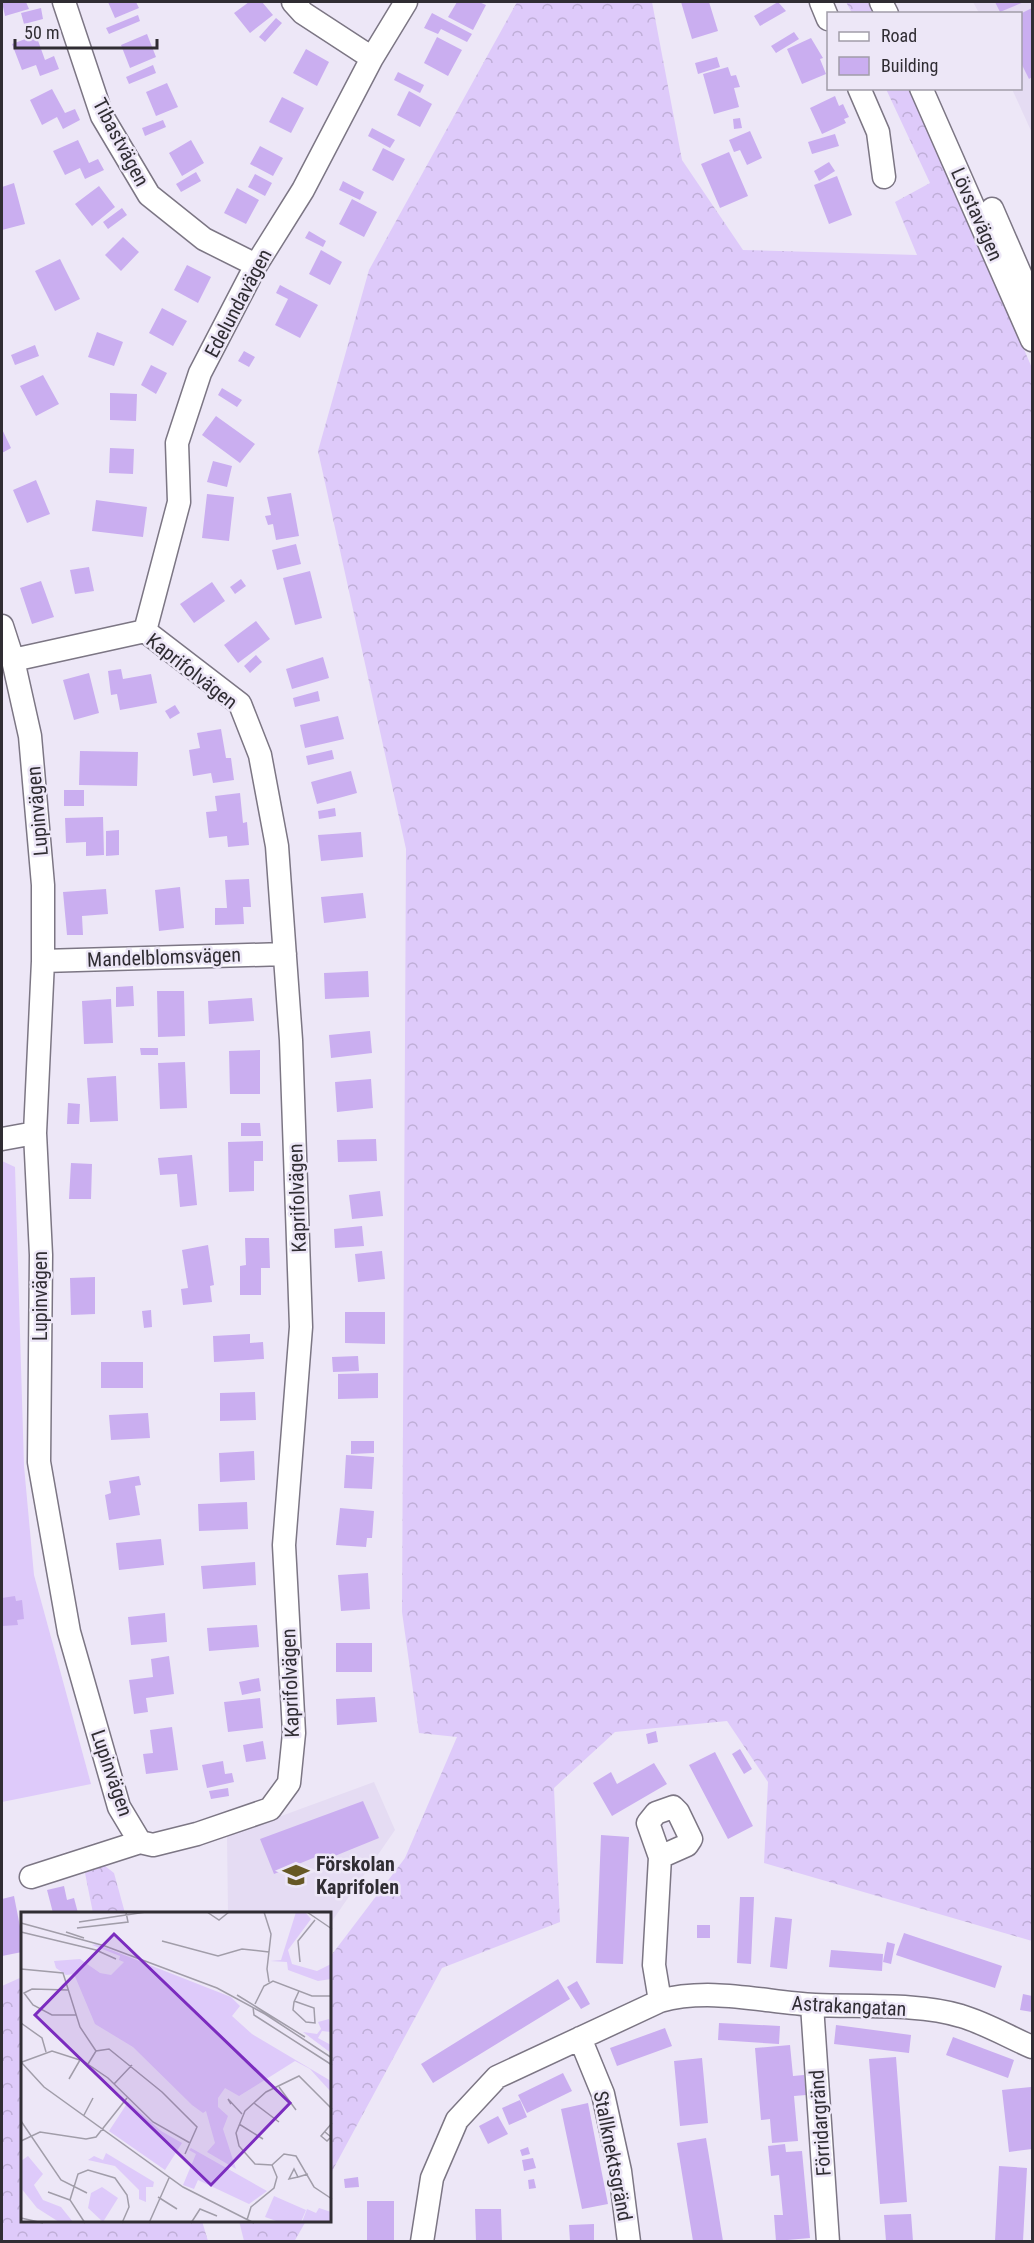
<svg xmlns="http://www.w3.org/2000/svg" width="1034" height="2243" viewBox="0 0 1034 2243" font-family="'Roboto Condensed',sans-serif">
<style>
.built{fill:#e5dcf3}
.grass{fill:#decafa}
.forest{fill:url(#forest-crowns)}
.building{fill:#caaef0}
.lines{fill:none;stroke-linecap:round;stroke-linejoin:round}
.minor-casing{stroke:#7c7684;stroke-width:25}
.minor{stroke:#fff;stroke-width:22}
.labels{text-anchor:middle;stroke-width:5;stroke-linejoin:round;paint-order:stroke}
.street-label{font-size:20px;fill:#302d33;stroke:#ede7f7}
.poi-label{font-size:20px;font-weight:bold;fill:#302d33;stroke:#ede7f7;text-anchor:start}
.inset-road{fill:none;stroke:#a19da9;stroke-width:1.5}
.view{fill:#7b2cbf;fill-opacity:0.15;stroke:#7b2cbf;stroke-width:3}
.inset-edge{fill:none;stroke:#302d33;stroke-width:3}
</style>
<defs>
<pattern id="forest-crowns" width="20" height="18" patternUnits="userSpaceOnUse" patternTransform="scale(1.5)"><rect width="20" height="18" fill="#decafa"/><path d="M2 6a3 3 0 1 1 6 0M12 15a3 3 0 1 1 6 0" fill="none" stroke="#bfaed7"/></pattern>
</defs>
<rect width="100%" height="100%" fill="#ede7f7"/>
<!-- built -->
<path class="built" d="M973,2H1032V133L1012,89L1020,88V14L979,13Z
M374,1782L395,1830L330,1924V1913H228L227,1836Z"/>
<!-- grass -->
<path class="grass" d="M2,1161L15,1167L24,1466L34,1575L91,1784L2,1802Z"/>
<!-- forest -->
<path class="forest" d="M517,2H652L682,160L743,250L917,255L895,202L930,183L886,89H912L1032,368V1941L764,1863L768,1782L727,1721L615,1732L554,1788L560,1922L442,1968L330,2175V1957L405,1858L457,1737L419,1733L402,1612L406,849L318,451L369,270Z
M846,2H873L879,13H852Z
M105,1866L114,1873L125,1913H93L85,1873Z
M22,1977V2220L202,2221L208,2241H2V1986Z
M239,2221V2220L306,2221L294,2242L244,2241Z"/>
<!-- building -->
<path class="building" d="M2,2H26L29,9L5,16Z
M108,2H136L139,8L115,18Z
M249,2H262L273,15L250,33L234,13Z
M457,2H479L486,5L473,30L448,17Z
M681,2H709L718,31L692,39Z
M778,2L786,11L760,26L754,16Z
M995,2H1024L1000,12Z
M41,8L43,19L24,24L21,13Z
M1032,8V77L1029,79L1020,61V14Z
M432,13L472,34L467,42L441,29L438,34L424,28Z
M138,15L140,21L109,34L106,28Z
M276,18L282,23L265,42L259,37Z
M794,32L799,39L776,53L771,46Z
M147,34L156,57L130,68L121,45Z
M36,35L45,60L54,56L59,69L40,76L36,65L22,70L12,44Z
M437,37L462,50L448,76L424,63Z
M811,38L823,58L820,59L826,74L802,84L787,49Z
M306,49L329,62L317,86L293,73Z
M717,57L720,67L698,74L695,63Z
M153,65L156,73L129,84L126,77Z
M728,67L731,76L736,75L740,87L734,88L739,107L714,114L703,74Z
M398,72L424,85L420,93L394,80Z
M167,83L178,107L156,116L146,92Z
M52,89L65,113L75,109L80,120L63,129L57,117L42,125L30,100Z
M409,91L432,104L420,127L397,115Z
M835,96L839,106L843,104L849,117L844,119L846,123L822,134L810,108Z
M282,97L304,108L291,133L269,122Z
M740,118L742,128L734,129L733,119Z
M163,120L166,127L145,136L142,128Z
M372,128L395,140L390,148L368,136Z
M750,131L762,158L747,165L740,150L734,152L729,140Z
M835,134L839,146L812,154L808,142Z
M78,140L89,163L98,159L104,170L85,179L80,168L65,175L53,151Z
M191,140L204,163L182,176L169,153Z
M260,146L283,158L273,176L250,164Z
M383,148L405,159L393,181L372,170Z
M729,152L748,196L720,208L701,164Z
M829,162L835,171L819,181L814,171Z
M196,172L201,181L181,192L176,184Z
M255,174L272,183L265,196L248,187Z
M837,176L852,215L829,224L814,185Z
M343,181L364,192L360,200L339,190Z
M14,183L25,224L2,230V187Z
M99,186L115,207L92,226L75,204Z
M237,188L259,200L246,224L224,213Z
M352,199L377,212L364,237L339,224Z
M122,208L127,215L108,229L103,222Z
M309,231L326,241L323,247L305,238Z
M123,237L139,252L121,271L105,255Z
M321,250L342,262L330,285L309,274Z
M60,259L80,299L55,311L35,271Z
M187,265L211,277L198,303L174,290Z
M280,285L318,305L300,338L275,325L288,299L276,293Z
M162,308L187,321L173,346L149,333Z
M97,332L123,342L114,366L88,357Z
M35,345L39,356L15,365L11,355Z
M244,351L255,357L249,367L238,361Z
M151,365L167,373L156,394L141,385Z
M43,375L59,404L36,416L20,386Z
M222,388L242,400L237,407L218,395Z
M110,393L137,394L136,421L110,420Z
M216,416L255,444L240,463L202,435Z
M2,429L11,448L2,453Z
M110,448L134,449L133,474L109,473Z
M213,461L232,466L227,487L207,482Z
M36,480L50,514L27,523L13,490Z
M291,493L299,536L276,540L273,524L268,525L265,516L271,515L267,497Z
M207,494L234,497L229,541L202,538Z
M96,500L147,507L143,537L92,531Z
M296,544L301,564L277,570L272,550Z
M89,567L94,591L75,594L70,570Z
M310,571L322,618L295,625L283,578Z
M241,579L246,586L235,594L230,587Z
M41,581L54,617L32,624L20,588Z
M212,582L225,601L194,623L180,604Z
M256,621L270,639L238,663L224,645Z
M256,655L262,662L250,673L244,666Z
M323,657L329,678L292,689L286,669Z
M121,669L123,679L151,674L157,703L120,710L117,694L111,695L108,671Z
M89,673L99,713L74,720L63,680Z
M318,691L320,701L295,707L293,698Z
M175,705L180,713L170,719L165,711Z
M338,716L344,739L305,748L300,725Z
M221,729L226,758H231L234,780L213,783L211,773L193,776L189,750L200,748L197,733Z
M332,750L334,759L308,765L306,756Z
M80,751L138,752L137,786L79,785Z
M351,771L357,793L317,804L311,782Z
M64,790H84V806H64Z
M240,793L243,823L247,822L249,845L228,847L227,836L209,838L206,812L217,811L215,796Z
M335,808L336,816L319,819L318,811Z
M103,817L104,855L86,856V842L66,843L65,818Z
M119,830V855L106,856V831Z
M361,832L363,857L321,861L318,835Z
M249,879L251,907H243L244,924L215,925V908H227L225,880Z
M180,887L184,928L159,931L155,890Z
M106,889L108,914L82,916L83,935H67L63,892Z
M363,893L366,918L324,923L321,897Z
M368,971L369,997L325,999L324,973Z
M133,986L134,1006L116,1007V987Z
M157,991H184L185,1036L158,1037Z
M252,998L254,1021L209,1024L208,1001Z
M111,999L113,1043L84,1044L82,1001Z
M370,1031L372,1053L331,1058L329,1035Z
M140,1048H158V1055H141Z
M260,1050V1094H230L229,1051Z
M185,1062L187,1108L160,1109L158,1063Z
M116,1076L118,1121L90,1122L87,1078Z
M371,1079L373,1108L337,1112L335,1082Z
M68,1103L80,1104L79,1124H67Z
M241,1123H260L261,1136H241Z
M376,1139L377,1161L338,1162L337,1140Z
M263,1141V1161H254V1191L229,1192L228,1142Z
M192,1155L197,1205L180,1207L177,1174L160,1175L158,1158Z
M71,1163L92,1164L91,1199H69Z
M380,1191L383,1216L352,1219L349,1195Z
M362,1226L364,1246L335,1248L334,1229Z
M245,1238H269L270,1268H261V1295H240V1266L246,1265Z
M208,1245L214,1285L210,1286L212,1302L183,1305L181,1289L188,1288L182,1250Z
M382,1251L385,1279L358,1282L355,1254Z
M95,1277V1314L71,1315L70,1278Z
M151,1310L152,1327L144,1328L142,1311Z
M345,1312H385V1344L345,1343Z
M250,1334V1343L263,1342L264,1359L214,1362L213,1336Z
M358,1356L359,1371L333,1372L332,1357Z
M101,1362H143V1388H101Z
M378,1373V1398L338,1399V1374Z
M255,1392L256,1420L220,1421V1393Z
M148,1413L150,1438L111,1440L109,1415Z
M351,1441H374V1453L351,1454Z
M254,1451L255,1480L220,1482L219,1453Z
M346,1455L374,1457L372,1489L344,1488Z
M139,1476L141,1485L135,1486L140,1515L109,1520L105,1495L111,1493L109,1481Z
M247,1502L248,1529L199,1531L198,1504Z
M340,1508L374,1511L372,1538H367L366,1547L336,1545Z
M161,1539L164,1565L119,1570L116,1543Z
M255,1562L256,1585L203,1589L201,1566Z
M368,1573L370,1609L341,1611L338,1575Z
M15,1596L16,1601L22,1600L24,1619L17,1620L18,1625L2,1626V1598Z
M165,1613L167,1642L131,1645L128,1617Z
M257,1625L259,1647L209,1651L207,1628Z
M336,1643H372V1672H336Z
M169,1656L174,1694L146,1698L148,1712L134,1714L129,1680L153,1677L151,1659Z
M259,1678L261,1691L242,1695L239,1682Z
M375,1697L377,1722L337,1725L336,1699Z
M260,1698L263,1728L228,1732L224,1702Z
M172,1727L178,1770L146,1774L143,1754L153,1753L150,1730Z
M656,1731L658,1742L648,1744L646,1734Z
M263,1741L266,1759L246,1762L243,1745Z
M740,1749L752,1769L744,1774L732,1754Z
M715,1752L753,1826L728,1839L689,1765Z
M223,1761L225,1774L232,1773L234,1782L207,1788L202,1765Z
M654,1763L667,1784L612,1816L593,1783L611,1772L617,1784Z
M228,1788L229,1796L211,1799L209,1791Z
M363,1801L379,1838L320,1862L318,1856L274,1874L260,1839Z
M601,1835L629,1837L623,1964L596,1963Z
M64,1886L67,1900L74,1898L78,1913H53L47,1890Z
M14,1896L22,1937V1952L2,1956V1899Z
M740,1897H754L751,1964L737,1963Z
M775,1917L792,1919L787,1969L770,1967Z
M697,1925H710V1938H697Z
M904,1933L1002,1966L995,1988L896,1955Z
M887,1942L895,1944L891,1964L883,1962Z
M831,1950L883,1954L882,1971L829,1967Z
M558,1979L570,1999L433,2083L421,2064Z
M577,1981L590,2004L581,2009L567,1987Z
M1023,1994L1032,1996V2012L1020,2010Z
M719,2023L780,2026L779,2044L718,2040Z
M836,2025L911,2035L909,2053L834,2044Z
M665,2028L672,2046L617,2066L610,2048Z
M953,2037L1014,2060L1008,2078L946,2055Z
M790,2045L793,2076L804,2075L806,2095L794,2096L798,2141L772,2143L770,2119L761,2120L755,2048Z
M896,2057L907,2202L880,2204L869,2059Z
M702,2058L708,2123L680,2126L674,2061Z
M563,2073L572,2091L527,2113L518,2095Z
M1031,2087L1032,2149L1009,2152L1002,2090Z
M520,2100L527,2117L509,2125L502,2108Z
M588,2103L608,2204L582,2209L561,2109Z
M498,2116L508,2134L488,2144L479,2126Z
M706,2138L723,2241H693L677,2143Z
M785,2144L786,2152L802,2151L810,2238L776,2241L774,2215H783L779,2175L771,2176L768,2146Z
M528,2147L530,2154L522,2156L520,2150Z
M533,2158L536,2168L524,2171L522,2160Z
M999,2166L1027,2168L1023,2241H995Z
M358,2177L359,2187L345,2188L344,2179Z
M534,2179L536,2188L529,2189L528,2180Z
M367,2201H394V2241H367Z
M475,2209H501L502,2241H476Z
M911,2214L913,2241H886L884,2215Z
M594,2224V2241H570L569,2225Z"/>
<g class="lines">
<!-- minor casing -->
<g class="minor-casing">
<path id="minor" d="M64,2L102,116L149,195L204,239L256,265
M293,2L303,13L372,58
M821,2L828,19
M881,2L887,14
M859,88L878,132L884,177
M921,88L1032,340
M992,209L1032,301
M2,626L13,660L30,736L43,885V961L35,1133L41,1255L39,1462L69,1632L119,1807L140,1842
M145,631L179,502L177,443L200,373L256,265L303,190L372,58L406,2
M13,660L145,631L240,704L260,755L277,846L291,1040L301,1327L284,1545L294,1733L289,1783L270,1809L197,1834L153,1845L140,1842L31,1877
M43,961L285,954
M2,1139L35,1133
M660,1857L687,1845L691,1839L678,1812L673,1807L656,1813L648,1823L660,1857L654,1965L660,2001
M812,2005L828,2242
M580,2038L603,2094L620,2171L629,2242
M422,2242L432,2178L457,2120L497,2077L660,2001C710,1987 764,2002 815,2005C858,2007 921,2003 961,2016C985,2023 1009,2037 1032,2047"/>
</g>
<!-- minor -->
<use href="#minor" class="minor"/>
</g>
<!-- icons -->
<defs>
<g id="school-bare" transform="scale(2.07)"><path d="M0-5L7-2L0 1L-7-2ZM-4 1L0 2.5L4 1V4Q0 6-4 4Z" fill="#665825" stroke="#ede7f7" stroke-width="2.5" paint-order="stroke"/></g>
</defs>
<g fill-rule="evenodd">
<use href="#school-bare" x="296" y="1875"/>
</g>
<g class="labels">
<!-- street labels -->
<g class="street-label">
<text transform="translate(121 142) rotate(62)" y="7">Tibastvägen</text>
<text transform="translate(977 214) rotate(66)" y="7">Lövstavägen</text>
<text transform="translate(238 303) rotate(-62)" y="7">Edelundavägen</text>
<text transform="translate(192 671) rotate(38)" y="7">Kaprifolvägen</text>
<text transform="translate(37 811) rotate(-95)" y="7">Lupinvägen</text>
<text transform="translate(164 957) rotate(-2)" y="7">Mandelblomsvägen</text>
<text transform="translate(297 1198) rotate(-92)" y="7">Kaprifolvägen</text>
<text transform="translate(40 1296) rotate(-90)" y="7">Lupinvägen</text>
<text transform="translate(290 1683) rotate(-92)" y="7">Kaprifolvägen</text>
<text transform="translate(112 1773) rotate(71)" y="7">Lupinvägen</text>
<text transform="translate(849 2006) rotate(3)" y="7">Astrakangatan</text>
<text transform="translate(820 2123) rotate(-94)" y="7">Förridargränd</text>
<text transform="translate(613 2156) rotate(79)" y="7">Stallknektsgränd</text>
</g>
<!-- poi labels -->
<g class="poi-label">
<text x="316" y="1871">Förskolan<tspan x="316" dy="23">Kaprifolen</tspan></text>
</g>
</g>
<!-- overview -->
<g transform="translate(21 1912)">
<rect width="310" height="310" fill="#ede7f7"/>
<path d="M308,107L310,120L301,119L297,126L310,133V141L282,120L296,122L300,117L297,110ZM107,190L140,219L161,231L144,258L88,219ZM253,284L285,298L280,310H258L244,305Z" fill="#decafa"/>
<path d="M275,0H284L290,7L267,38L271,52L296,59L310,52V67L297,69L267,58L266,50L249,49L260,48ZM75,32L210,85L219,94L211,104L231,122L310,169V180L289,157L274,149L218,184L204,176L197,186V195L207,204L202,217L215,257L186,240L194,231L185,199L182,201L171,193L112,135L74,112L53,62L45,63L35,56L33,49L59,47L79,61L90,63L103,50L98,48L99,44L71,33ZM170,236L246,279L228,292L177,268L173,277L162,273L175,242L168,238ZM85,241L133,270L132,275H125V290L118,287V278L94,254L67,248L73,244L82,248ZM7,244L22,262L13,273L22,288L40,295L52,310H38L16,296L0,276V249ZM81,275L97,286L82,310L67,296L70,281ZM298,296L310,300V310H281L286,297L295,301Z" fill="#decafa"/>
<path class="inset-road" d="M186,0L198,8L208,0M243,0L250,22L246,57L248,70M286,0L311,17M58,10L125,0M0,11L84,34L196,76L244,102L311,146M56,16L107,10L105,0M0,20L75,38L95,47M45,20L63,26M141,29L197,44L221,37L248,40M279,50L277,29L294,8M0,57L42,61L59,115L75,139M47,78L11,77L3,81L12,93L31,103H55M216,83L284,125M273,89L293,96L294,111L285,110L272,98L273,90L278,79M234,92L243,74L252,69L291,84H311M232,95L233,103L311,153M0,111L21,126L25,140M0,150L23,175L162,275L233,311M1,150L31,139L62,149L87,166L132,210L169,231M67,152L75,139L88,137L141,180L176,215L164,242M48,167L59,148M93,172L111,153M258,175L275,198M233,191L258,210M210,192L207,187L221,202M63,203L72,186M0,209L40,268L66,281M218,212L242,227M304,220L310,225L306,229L300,224L311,211M0,229L19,220L65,227L75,225L106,186M251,253L234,252L218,234L215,221L224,199L245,180L278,164L311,197M251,253L263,242L275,244L293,275L311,287M277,265L268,267L273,257L277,265L287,262M27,280L49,288M137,285L156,297M0,306L22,311M226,308L230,295L253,276L256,265L251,253M64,311L49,288L57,262L67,258L94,266L106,283L108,295L101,311M128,311L148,266M170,311L179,297L196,304"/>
<path class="view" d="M93,22L269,191L190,273L14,103Z"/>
<rect width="310" height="310" class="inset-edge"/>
</g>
<!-- border -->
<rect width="1034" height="2243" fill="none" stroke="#302d33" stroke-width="6"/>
<!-- legend -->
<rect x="827" y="12" width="195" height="78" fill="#ede7f7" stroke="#a19da9" stroke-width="1.5"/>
<rect x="839" y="32" width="30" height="9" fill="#ffffff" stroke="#a19da9" stroke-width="1.5"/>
<text x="881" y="42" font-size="18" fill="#302d33">Road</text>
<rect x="839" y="57" width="30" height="18" fill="#caaef0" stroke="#a19da9" stroke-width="1.5"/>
<text x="881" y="72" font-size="18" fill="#302d33">Building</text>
<!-- scale -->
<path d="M15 39v9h142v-9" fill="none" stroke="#302d33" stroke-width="3"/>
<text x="24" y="39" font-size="18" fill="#302d33" stroke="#ede7f7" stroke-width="4.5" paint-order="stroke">50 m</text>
</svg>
